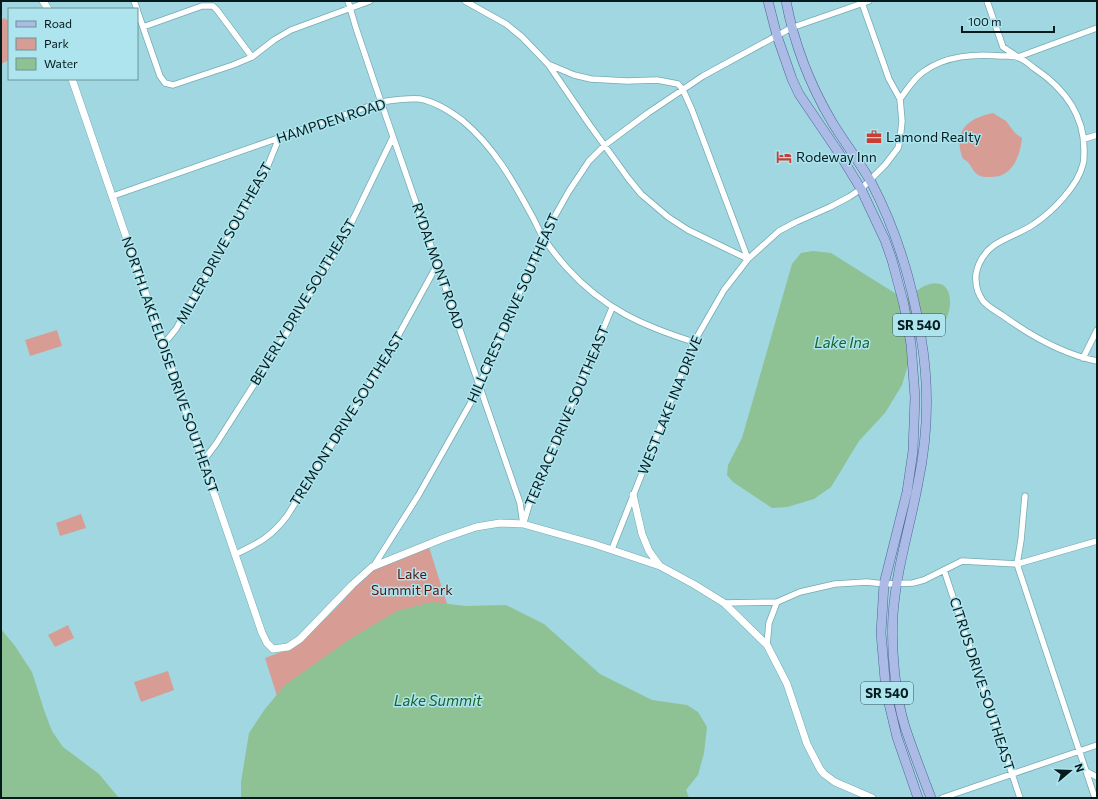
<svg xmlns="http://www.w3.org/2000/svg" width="1098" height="799" viewBox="0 0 1098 799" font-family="Commissioner,sans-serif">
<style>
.green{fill:#d79d95}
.water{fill:#8ec295}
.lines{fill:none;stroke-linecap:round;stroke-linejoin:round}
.minor-casing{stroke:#74aab3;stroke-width:7}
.tertiary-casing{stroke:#74aab3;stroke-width:8}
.primary-casing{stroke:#4d6696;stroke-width:10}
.minor{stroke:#fff;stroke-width:5.5}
.tertiary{stroke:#fff;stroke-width:7}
.primary{stroke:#acbbe6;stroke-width:9}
.labels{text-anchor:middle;stroke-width:3;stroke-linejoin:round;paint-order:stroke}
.shield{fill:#ade4ed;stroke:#37575c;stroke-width:1}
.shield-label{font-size:13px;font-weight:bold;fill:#051b1e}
.street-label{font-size:14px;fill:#051b1e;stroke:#ade4ed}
.poi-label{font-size:14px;fill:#051b1e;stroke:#ade4ed;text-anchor:start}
.park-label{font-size:14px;fill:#62110d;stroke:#ade4ed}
.water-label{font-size:15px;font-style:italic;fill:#17642c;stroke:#ade4ed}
</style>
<rect width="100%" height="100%" fill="#a0d7e0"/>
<!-- green -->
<path class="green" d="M4,18L9,21V60L1,64V21Z
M993,113L1006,121L1015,133L1022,138C1020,157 1012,178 990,177C986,177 981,177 978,175C971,170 971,162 963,159C952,131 968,118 993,113Z
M57,330L62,346L30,356L25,340Z
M81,514L86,528L60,536L56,523Z
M429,547L448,607L277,696L265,658L289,649L301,641L333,611L364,577L377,568Z
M68,625L74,638L55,647L48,635Z
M168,671L174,690L141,702L134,682Z"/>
<!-- water -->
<path class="water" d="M813,251L831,253L901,297H909C916,292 921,286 930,284C953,278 953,306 946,319L930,325L919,328L902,385L885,413L859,441L831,487L814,499L787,507L772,508L733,482L727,475L728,465L742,438L792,264L801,253Z
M432,602L466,606L506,605L544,624L600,674L652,700L687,705L698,712L707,727L704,753L698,775L686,790L689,798H241V782L249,733L265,709L285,685L350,639L397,611Z
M1,629L15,646L32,672L44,710L52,731L63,747L99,774L119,798H1Z"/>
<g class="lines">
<!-- minor casing -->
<g class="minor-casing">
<path id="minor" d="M134,1L137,9
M348,1L356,28L381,102L520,503L523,524
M465,1L506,24L522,37L548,64L574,75L591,79L627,81L657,80L678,84L683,90L692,110L748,259
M987,1L1003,47L1018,57L1097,28
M862,3L889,79L900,99
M137,10L160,76L165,83L173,85L233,65L252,57L274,40L291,30L370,1
M143,27L202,6H213L217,10L252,57
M548,64L589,124L628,178L641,194L668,217L688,230L748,259
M1084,139L1097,135
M113,196L381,102C394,100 407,98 420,99C436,102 450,111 463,121C494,147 513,181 532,216C536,223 539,231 543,237C550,248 559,259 567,268C604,309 643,326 694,342
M163,345L176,329L266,170L279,138
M1083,358L1097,330
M203,461L216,444L294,322L346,234L393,137
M1025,496L1021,540L1017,564L1095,798
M524,522L529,505L612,308
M612,549L694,342L724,290L748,259L779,231L796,222L830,207L849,197L861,189L885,165L898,148L900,140L902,121L900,99C907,90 913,79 923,72C946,55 975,54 1001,56C1007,56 1015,55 1019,58C1025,60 1030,65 1034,68C1064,88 1085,115 1084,152C1084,156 1084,161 1083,164C1078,186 1052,212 1034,224C1014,238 990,239 979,264C977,269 975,275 976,281C976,288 979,295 983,301C988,307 996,311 1002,315C1031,336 1062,354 1097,361
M236,554C259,543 271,537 287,516L387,356L437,265
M373,567L418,496L470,404L488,367L543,237L569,191L589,161L605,145L648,113L703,76L791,28L869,1
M944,570L1020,798
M724,603L777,602L800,592L835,584L867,582L884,584L913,583L924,580L962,561L1017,564L1097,541
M767,645L769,623L777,602
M1086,771L1097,777
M942,798L1097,745"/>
</g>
<!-- tertiary casing -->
<g class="tertiary-casing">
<path id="tertiary" d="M43,1L48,9
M72,79L262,633L267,643L273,649L288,647L300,639L352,585L372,567L444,538L476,527L500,523L523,524L594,544L660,566L695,585L724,603L767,645L787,684L807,744L820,769L824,774L835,782L872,798
M633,495L642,534L649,551L660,566"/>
</g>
<!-- primary casing -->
<g class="primary-casing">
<path id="primary" d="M768,1L777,36L792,79L799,94L839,153L861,189L885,240L892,260L904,305L911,344L915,397L913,451L907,492L884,584L881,633L886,691L897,737L918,798
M786,1C794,43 810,85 832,122C844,142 859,161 871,182C897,231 912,282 921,337C929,384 928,436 918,483C910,527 896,570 893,615C891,648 895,695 905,727C913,751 922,774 931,798"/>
</g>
<!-- minor -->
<use href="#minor" class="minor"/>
<!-- tertiary -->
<use href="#tertiary" class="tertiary"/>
<!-- primary -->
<use href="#primary" class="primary"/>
</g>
<!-- icons -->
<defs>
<g id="office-bare" transform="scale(1.2)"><path d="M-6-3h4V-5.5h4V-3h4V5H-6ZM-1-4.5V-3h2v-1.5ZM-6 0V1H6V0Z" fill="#cb3d33" stroke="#ade4ed" stroke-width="2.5" paint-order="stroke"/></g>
<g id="hotel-bare" transform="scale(1.2)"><path d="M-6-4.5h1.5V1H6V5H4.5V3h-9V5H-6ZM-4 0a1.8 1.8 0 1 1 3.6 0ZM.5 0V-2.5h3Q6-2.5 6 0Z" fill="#cb3d33" stroke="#ade4ed" stroke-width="2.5" paint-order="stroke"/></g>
</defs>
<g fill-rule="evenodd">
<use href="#office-bare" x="874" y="137"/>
<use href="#hotel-bare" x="784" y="157"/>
</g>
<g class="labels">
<!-- shield labels -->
<g class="shield">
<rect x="893" y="314" width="52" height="22" rx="3"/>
<rect x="861" y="682" width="52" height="22" rx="3"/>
</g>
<g class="shield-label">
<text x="919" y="330">SR 540</text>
<text x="887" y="698">SR 540</text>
</g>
<!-- street labels -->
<g class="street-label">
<text transform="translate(331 121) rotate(-18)" y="5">HAMPDEN ROAD</text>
<text transform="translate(224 243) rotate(-61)" y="5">MILLER DRIVE SOUTHEAST</text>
<text transform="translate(438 266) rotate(71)" y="5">RYDALMONT ROAD</text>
<text transform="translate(303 302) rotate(-59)" y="5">BEVERLY DRIVE SOUTHEAST</text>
<text transform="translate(513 308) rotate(-66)" y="5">HILLCREST DRIVE SOUTHEAST</text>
<text transform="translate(170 365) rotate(71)" y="5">NORTH LAKE ELOISE DRIVE SOUTHEAST</text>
<text transform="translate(670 405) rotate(-68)" y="5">WEST LAKE INA DRIVE</text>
<text transform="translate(567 416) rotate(-67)" y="5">TERRACE DRIVE SOUTHEAST</text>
<text transform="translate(347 419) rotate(-58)" y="5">TREMONT DRIVE SOUTHEAST</text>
<text transform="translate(982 684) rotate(72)" y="5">CITRUS DRIVE SOUTHEAST</text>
</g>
<!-- poi labels -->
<g class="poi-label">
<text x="886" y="142">Lamond Realty</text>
<text x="796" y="162">Rodeway Inn</text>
</g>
<!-- park labels -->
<g class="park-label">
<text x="412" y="579">Lake<tspan x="412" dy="16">Summit Park</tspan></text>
</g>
<!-- water labels -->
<g class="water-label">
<text x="842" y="348">Lake Ina</text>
<text x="438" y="706">Lake Summit</text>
</g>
</g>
<!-- border -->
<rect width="1098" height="799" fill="none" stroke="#051b1e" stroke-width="4"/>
<!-- legend -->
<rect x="8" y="8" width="130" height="72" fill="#ade4ed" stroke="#6a949a"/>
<rect x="16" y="21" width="20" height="6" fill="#acbbe6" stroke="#6a949a"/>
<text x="44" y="28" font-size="12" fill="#051b1e">Road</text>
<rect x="16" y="38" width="20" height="12" fill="#d79d95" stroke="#6a949a"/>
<text x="44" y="48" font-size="12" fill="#051b1e">Park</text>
<rect x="16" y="58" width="20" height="12" fill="#8ec295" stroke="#6a949a"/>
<text x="44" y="68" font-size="12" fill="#051b1e">Water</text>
<!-- north arrow -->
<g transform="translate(1070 771) rotate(71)" stroke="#ade4ed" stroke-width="3" paint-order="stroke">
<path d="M0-3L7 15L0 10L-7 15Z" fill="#051b1e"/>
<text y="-6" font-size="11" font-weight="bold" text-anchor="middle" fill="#051b1e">N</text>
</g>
<!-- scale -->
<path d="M962 26v6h92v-6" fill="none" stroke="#051b1e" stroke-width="2"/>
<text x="968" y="26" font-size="12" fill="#051b1e" stroke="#ade4ed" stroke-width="3" paint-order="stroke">100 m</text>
</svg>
